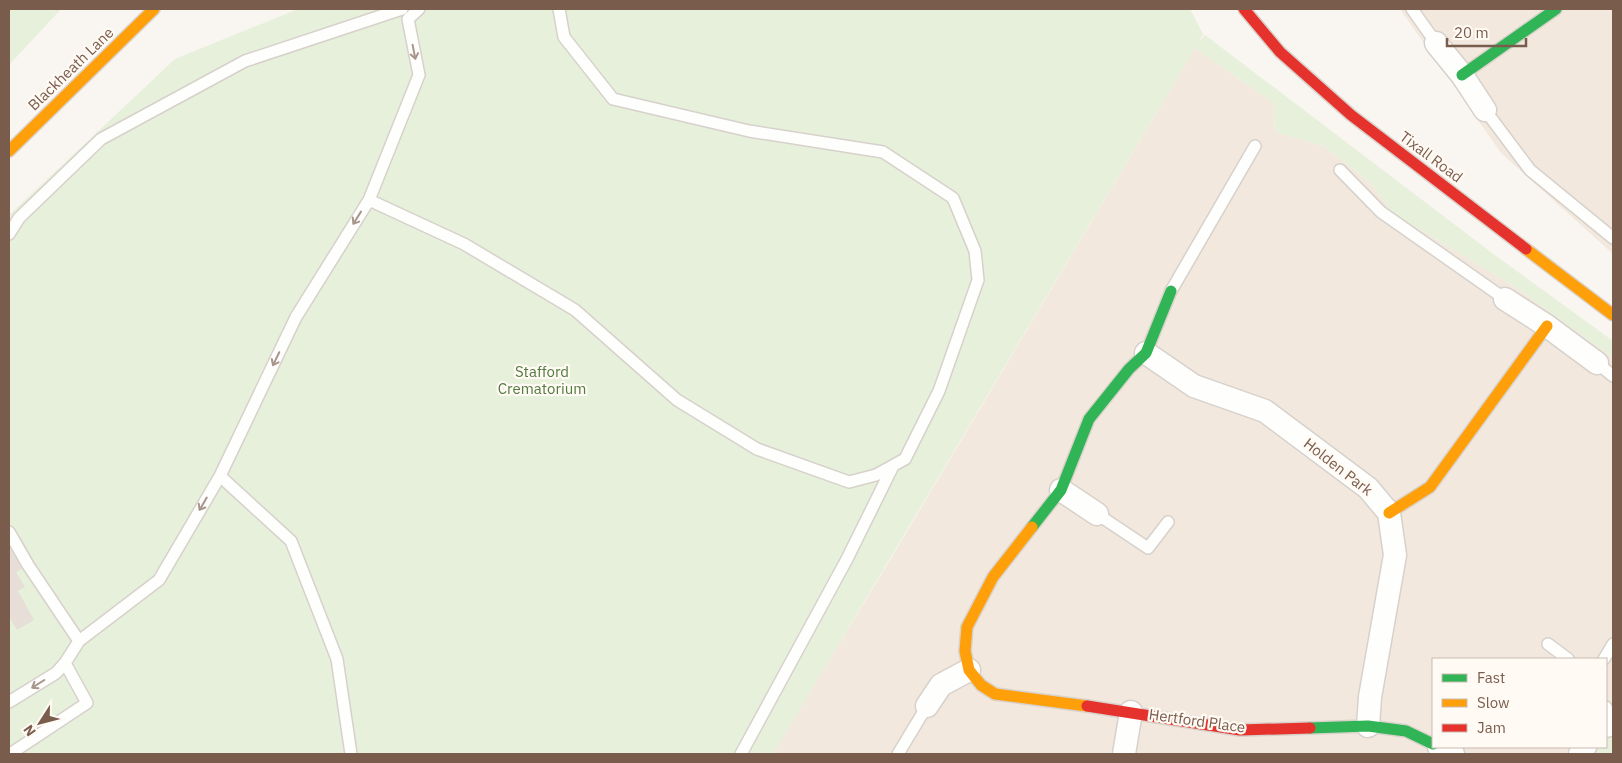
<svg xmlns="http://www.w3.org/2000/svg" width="1622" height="763" viewBox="0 0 1622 763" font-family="'IBM Plex Sans',sans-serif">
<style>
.residential{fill:#f2e8de;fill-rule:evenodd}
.green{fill:#e7f0db}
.building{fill:#e6ded7}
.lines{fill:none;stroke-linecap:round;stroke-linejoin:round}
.lane-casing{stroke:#d7d1cb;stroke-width:14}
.street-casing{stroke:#d7d1cb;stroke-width:25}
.fast-casing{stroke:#d9d2cb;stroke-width:14}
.slow-casing{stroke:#d9d2cb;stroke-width:14}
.jam-casing{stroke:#d9d2cb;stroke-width:14}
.lane{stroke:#fefefd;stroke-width:11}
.street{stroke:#fefefd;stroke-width:22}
.fast{stroke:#30b455;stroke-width:11}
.slow{stroke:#ff9f0a;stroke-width:11}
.jam{stroke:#e5322d;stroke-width:11}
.oneway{stroke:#a8958b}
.labels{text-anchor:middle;stroke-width:4.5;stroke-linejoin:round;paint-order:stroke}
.street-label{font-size:15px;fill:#7a5c4d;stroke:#fffaf3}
.park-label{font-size:15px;fill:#537a41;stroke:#fffaf3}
</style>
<rect width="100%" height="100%" fill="#f9f5f0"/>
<!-- residential -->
<path class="residential" d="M1400,9H1613V254L1501,153Z
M1195,48L1273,103L1275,132L1323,146L1369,182L1394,214L1517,288L1613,358V754H772L887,565ZM1433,659H1606V747H1433Z"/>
<!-- green -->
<path class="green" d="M9,9H61L9,65Z
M298,9H1190L1203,34L1199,42L1205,35L1492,253L1613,341V358L1517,288L1394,214L1369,182L1323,146L1275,132L1273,103L1195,48L773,754H9V215L175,59Z
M1613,735V754H1594L1599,747H1606V736Z"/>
<!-- building -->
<path class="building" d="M21,538L34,561L16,572L25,587L18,591L34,620L17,630L9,616V545Z"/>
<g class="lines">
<!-- lane casing -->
<g class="lane-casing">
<path id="lane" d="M1412,9L1436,43
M1485,110L1530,170L1613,238
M1340,170L1381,212L1505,299
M369,200L464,244L575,310L677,400L757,449L849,482L876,475L905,459L939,391L978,280L975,251L953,198L883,152L749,131L613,99L564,37L559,9
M9,234L19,218L101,139L245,61L402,9
M1171,291L1255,146
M1597,363L1613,376
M220,476L291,541L337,659L351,754
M1097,514L1148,548L1168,522
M9,532L28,565L79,641
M1548,644L1568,659
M1604,659L1613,644
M9,702L56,673L65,663
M1606,707L1613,724
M10,754L87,703L65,663L79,641L159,580L220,476L296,317L369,200L419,75L408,19L419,9
M741,754L847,559L893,466
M898,754L927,706"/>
</g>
<!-- street casing -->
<g class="street-casing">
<path id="street" d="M1436,43L1462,75L1485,110
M1505,299L1547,326L1597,363
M1146,353L1194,386L1265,411L1368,488L1389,513L1395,555L1370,697L1368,726
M1061,490L1097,514
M927,706L941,685L969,670
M1606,726L1613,724
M1439,747L1453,754
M1124,754L1131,712
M1580,754L1585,747"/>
</g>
<!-- fast casing -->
<g class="fast-casing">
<path id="fast" d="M1462,75L1556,9
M1032,527L1061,490L1089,419L1129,369L1146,353L1171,291
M1310,728L1368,726L1406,731L1433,744"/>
</g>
<!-- slow casing -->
<g class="slow-casing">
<path id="slow" d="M9,151L154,9
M1526,249L1613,315
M1389,513L1430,487L1547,326
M1032,527L993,577L967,627L965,651L969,670L981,685L995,694L1087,706"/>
</g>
<!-- jam casing -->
<g class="jam-casing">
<path id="jam" d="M1244,9L1280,52L1351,115L1526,249
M1087,706L1240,730L1310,728"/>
</g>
<!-- lane -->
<use href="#lane" class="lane"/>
<!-- street -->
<use href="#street" class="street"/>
<!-- fast -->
<use href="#fast" class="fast"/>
<!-- slow -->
<use href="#slow" class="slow"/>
<!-- jam -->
<use href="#jam" class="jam"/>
</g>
<!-- one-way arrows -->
<defs><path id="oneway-shaft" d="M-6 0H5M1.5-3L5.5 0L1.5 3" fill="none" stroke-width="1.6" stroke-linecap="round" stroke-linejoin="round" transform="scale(1.25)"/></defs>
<g class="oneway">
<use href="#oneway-shaft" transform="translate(414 52) rotate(79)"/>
<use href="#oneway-shaft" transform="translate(357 218) rotate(122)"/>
<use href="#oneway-shaft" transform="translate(276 359) rotate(116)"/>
<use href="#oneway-shaft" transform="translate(203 504) rotate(120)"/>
<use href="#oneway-shaft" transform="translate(38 684) rotate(148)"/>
</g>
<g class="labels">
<!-- street labels -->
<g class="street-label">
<text transform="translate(71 69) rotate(-44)" y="5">Blackheath Lane</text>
<text transform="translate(1431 157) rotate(37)" y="5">Tixall Road</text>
<text transform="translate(1338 467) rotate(38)" y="5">Holden Park</text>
<text transform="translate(1197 721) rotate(8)" y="5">Hertford Place</text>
</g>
<!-- park labels -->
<g class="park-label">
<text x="542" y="377">Stafford<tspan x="542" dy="17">Crematorium</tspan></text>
</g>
</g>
<!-- border -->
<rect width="1622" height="763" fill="none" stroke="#7a5c4d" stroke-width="20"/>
<!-- legend -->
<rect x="1432" y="658" width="175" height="90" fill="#fffaf3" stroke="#cabbb1"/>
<rect x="1442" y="674" width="25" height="8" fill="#30b455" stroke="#cabbb1"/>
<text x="1477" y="683" font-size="15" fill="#7a5c4d">Fast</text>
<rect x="1442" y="699" width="25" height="8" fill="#ff9f0a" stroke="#cabbb1"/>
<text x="1477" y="708" font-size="15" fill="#7a5c4d">Slow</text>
<rect x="1442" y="724" width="25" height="8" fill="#e5322d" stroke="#cabbb1"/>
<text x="1477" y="733" font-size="15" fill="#7a5c4d">Jam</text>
<!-- north arrow -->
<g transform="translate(40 723) rotate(234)" stroke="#fffaf3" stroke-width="4" paint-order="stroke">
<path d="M0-4L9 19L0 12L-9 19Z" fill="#7a5c4d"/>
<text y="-8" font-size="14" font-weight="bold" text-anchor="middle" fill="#7a5c4d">N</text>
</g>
<!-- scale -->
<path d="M1447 38v8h79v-8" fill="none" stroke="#7a5c4d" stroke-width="2.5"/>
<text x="1454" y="38" font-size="15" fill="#7a5c4d" stroke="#fffaf3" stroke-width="4" paint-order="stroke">20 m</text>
</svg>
